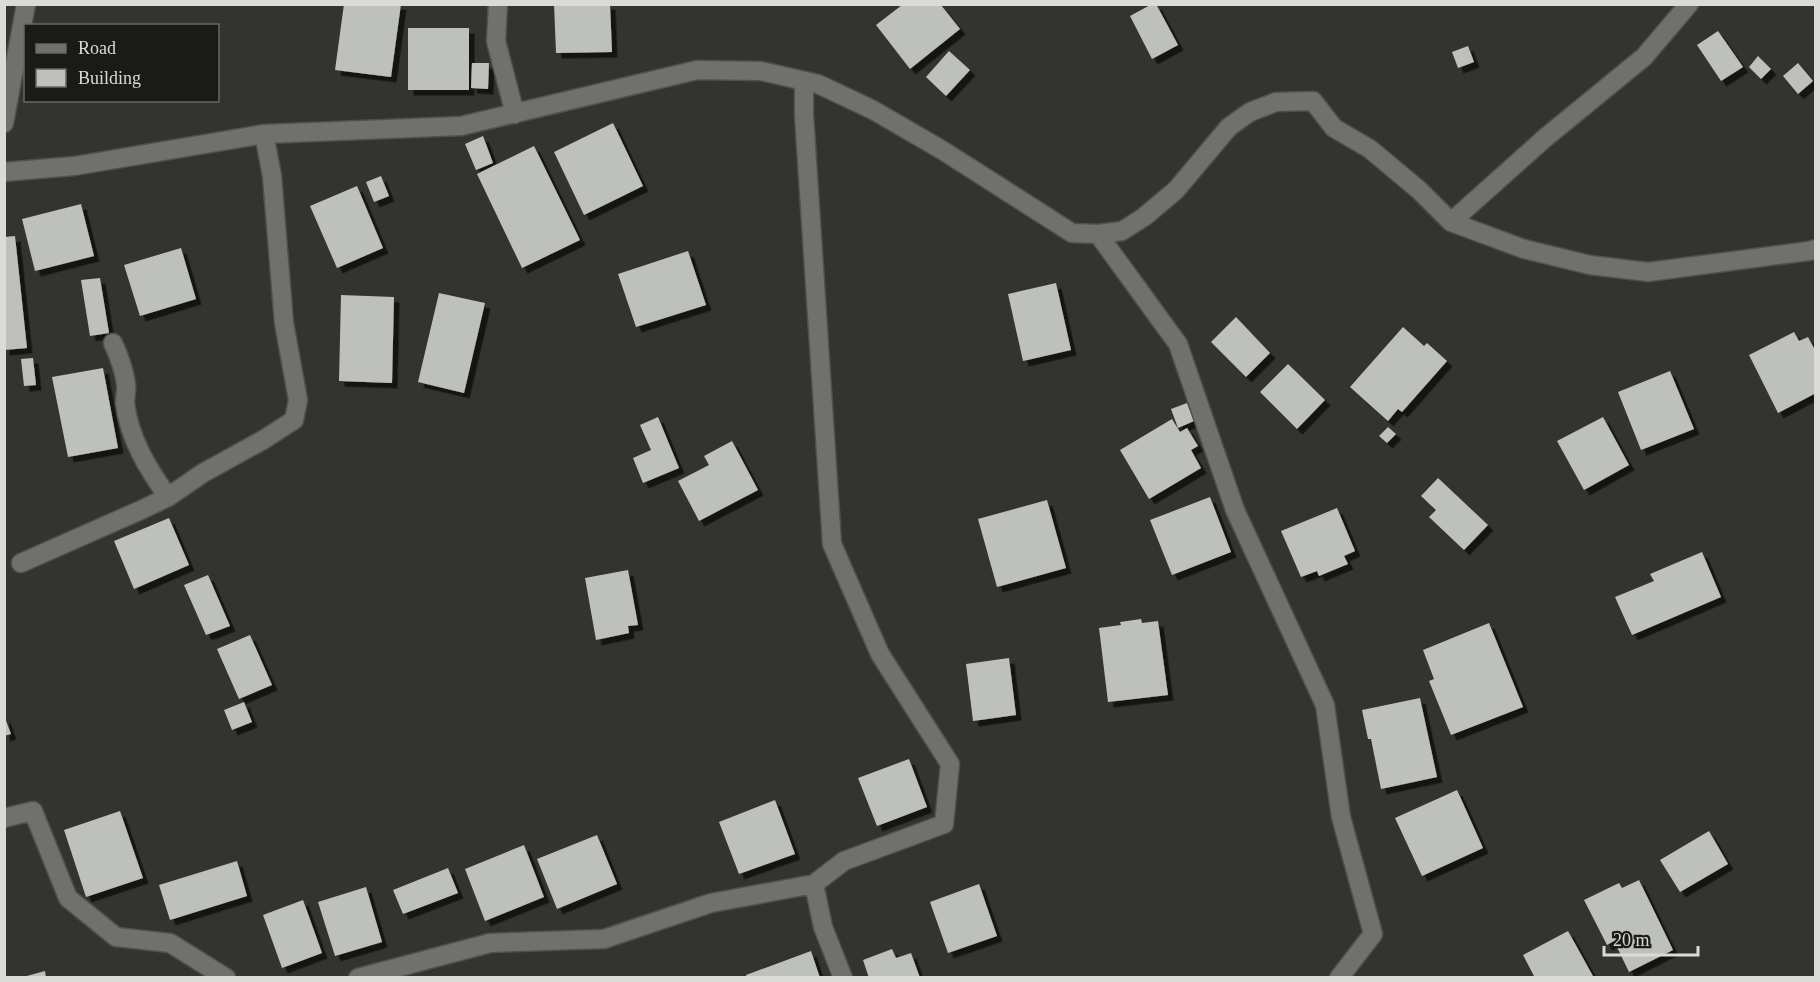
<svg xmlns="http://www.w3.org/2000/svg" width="1820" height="982" viewBox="0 0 1820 982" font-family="Georgia,serif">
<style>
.building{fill:#bdc0bc;filter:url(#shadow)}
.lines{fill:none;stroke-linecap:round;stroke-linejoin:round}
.street-casing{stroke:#50504d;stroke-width:21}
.street{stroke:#70706c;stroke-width:18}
</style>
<defs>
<filter id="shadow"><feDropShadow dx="5.5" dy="5.5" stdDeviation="0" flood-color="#0009"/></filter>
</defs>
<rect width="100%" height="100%" fill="#33332f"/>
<!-- building -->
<path class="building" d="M344,4H401L391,77L335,70Z
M554,4H610L612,52L556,53Z
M1152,4H1156L1178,45L1152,59L1130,16Z
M902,5H941L960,29L910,69L876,25Z
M408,28H469V90H408Z
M1718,31L1743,67L1721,81L1697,45Z
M1468,46L1474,62L1458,68L1452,52Z
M949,51L970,70L946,96L926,77Z
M1758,56L1771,69L1761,79L1749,67Z
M472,63H489L488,89L471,88Z
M1798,63L1813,81L1798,94L1783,76Z
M613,123L643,186L584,215L554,152Z
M483,136L493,163L476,170L465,144Z
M534,146L580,240L522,268L477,174Z
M381,176L389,196L374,202L366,182Z
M357,186L383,248L337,268L310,206Z
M81,204L94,256L35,271L22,219Z
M15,236L27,348L4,350V237Z
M181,248L196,299L140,316L124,265Z
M688,251L706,305L636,327L618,274Z
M100,278L109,333L90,336L81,280Z
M1056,283L1071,350L1023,361L1008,294Z
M439,293L485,303L464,393L418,382Z
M341,295L394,297L392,383L339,381Z
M1236,317L1270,353L1246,377L1211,342Z
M1403,327L1424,346L1427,343L1447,361L1402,412L1398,409L1388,421L1350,387Z
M1794,332L1799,341L1808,337L1816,352V363L1814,364L1816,367V393L1778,413L1749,355Z
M33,358L36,385L24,386L21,359Z
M1288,364L1325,400L1297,429L1260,392Z
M103,368L118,448L68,457L52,377Z
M1670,371L1694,429L1641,450L1618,392Z
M1187,403L1194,421L1178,428L1171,409Z
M658,417L679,468L643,483L633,458L651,450L640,425Z
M1603,417L1629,465L1584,490L1557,441Z
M1172,419L1180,432L1187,428L1198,446L1191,450L1201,468L1149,499L1120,450Z
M1388,427L1396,434L1387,443L1379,436Z
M732,441L758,490L699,521L678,481L709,465L704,456Z
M1438,478L1488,525L1464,550L1429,517L1436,510L1421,496Z
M1210,497L1231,552L1172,575L1150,520Z
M1047,500L1066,568L997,587L978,519Z
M1337,508L1355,551L1344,556L1348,564L1319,576L1317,571L1301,577L1281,531Z
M169,518L189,565L134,589L114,541Z
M1702,552L1721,597L1632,635L1615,597L1654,581L1650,574Z
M628,570L638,625L628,626L629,633L596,640L585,578Z
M208,575L230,626L206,635L184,585Z
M1141,619L1142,623L1158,621L1168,695L1108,702L1099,628L1121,625L1120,622Z
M1489,623L1523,707L1451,735L1429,681L1434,679L1423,650Z
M250,635L272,685L239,699L217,649Z
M1009,658L1016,715L973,721L966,664Z
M1420,698L1437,777L1381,789L1371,739H1368L1362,710Z
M244,702L252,722L232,730L224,710Z
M4,715L11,734L4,736Z
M909,759L927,807L877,826L858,778Z
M1457,790L1483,848L1422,876L1395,818Z
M775,800L795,854L739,874L719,822Z
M120,811L143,878L86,897L64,830Z
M1709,831L1728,864L1680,892L1660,860Z
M597,835L617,884L557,909L537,859Z
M524,845L544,897L485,921L465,869Z
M237,861L247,896L170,920L159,885Z
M448,868L458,893L403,914L393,890Z
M1639,880L1673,950L1629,972L1614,941L1607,945L1584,900L1619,883L1622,888Z
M979,884L997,936L948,953L930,902Z
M366,887L382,942L335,956L318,902Z
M303,900L322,953L282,968L263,915Z
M1568,931L1594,978H1535L1523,955Z
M892,949L896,958L911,953L920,978H869L863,960Z
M811,951L820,978H747L746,975Z
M45,971L46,978H23V977Z"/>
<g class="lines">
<!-- street casing -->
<g class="street-casing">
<path id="street" d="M498,4L496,41L515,114
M804,82V115L832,544L880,654L950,764L944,824L844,861L814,884L823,927L843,978
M4,123L26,4
M4,172L74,166L264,134L461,126L697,70L761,71L818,84L873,110L942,150L1072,233L1098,234L1122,231L1144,217L1176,190L1229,127L1250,112L1276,102L1313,101L1334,128L1370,149L1419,190L1451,222L1524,249L1590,265L1648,272L1809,251L1816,249
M1451,222L1545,138L1644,57L1689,4
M1098,234L1178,344L1235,510L1325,705L1341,817L1373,934L1339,978
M113,343C119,356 124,370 126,384C127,390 125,396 125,403C129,438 148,469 168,497
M21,563L141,510L168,497L203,473L263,440L294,420L298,400L284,323L272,176L264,134
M4,818L33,811L68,898L116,937L170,943L226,978
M358,978L490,943L604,939L711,903L814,884"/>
</g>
<!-- street -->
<use href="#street" class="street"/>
</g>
<!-- border -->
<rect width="1820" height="982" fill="none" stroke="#dadad8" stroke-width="12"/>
<!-- legend -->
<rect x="24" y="24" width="195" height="78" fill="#1a1a19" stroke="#676765" stroke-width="1.5"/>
<rect x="36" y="44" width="30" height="9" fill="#70706c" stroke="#676765" stroke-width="1.5"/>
<text x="78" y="54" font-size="18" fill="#dadad8">Road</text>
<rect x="36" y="69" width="30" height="18" fill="#bdc0bc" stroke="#676765" stroke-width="1.5"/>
<text x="78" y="84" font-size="18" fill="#dadad8">Building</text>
<!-- scale -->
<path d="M1604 946v9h94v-9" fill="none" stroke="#dadad8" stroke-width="3"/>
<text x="1613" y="946" font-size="18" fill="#dadad8" stroke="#1a1a19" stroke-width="4.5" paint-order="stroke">20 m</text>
</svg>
